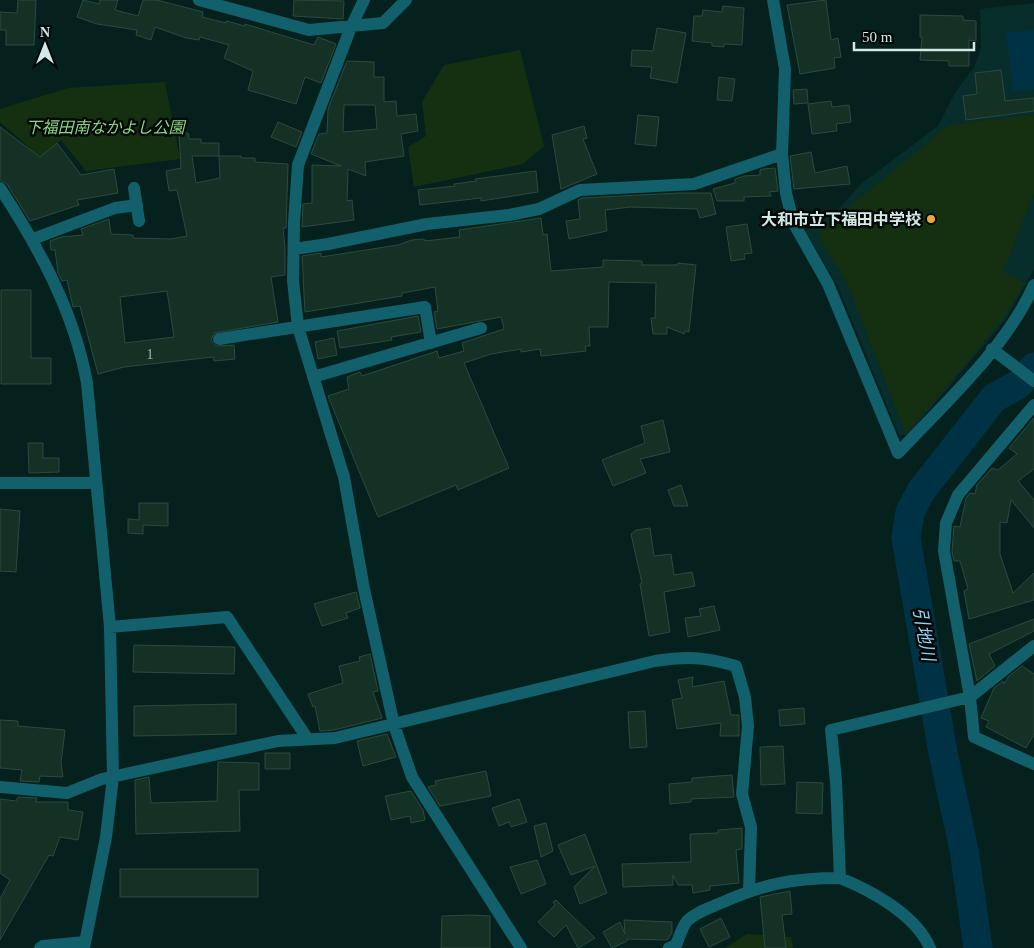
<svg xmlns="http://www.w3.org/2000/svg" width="1034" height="948" viewBox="0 0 1034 948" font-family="'Times New Roman','Noto Sans JP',serif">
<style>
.built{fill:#072e2b}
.green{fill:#143011}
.water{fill:#003245}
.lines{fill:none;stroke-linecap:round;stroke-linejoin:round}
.river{stroke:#003245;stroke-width:29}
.building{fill:#133124;stroke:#2c4a3c;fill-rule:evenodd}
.minor{stroke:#12606b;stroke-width:12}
.poi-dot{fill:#eda83c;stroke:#000908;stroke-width:2}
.labels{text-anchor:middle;stroke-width:5;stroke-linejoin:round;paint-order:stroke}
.number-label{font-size:14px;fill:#a4bab5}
.park-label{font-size:16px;font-style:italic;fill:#8ed585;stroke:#000908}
.poi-label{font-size:16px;font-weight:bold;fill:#d4e8e5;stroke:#000908;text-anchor:end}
.water-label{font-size:18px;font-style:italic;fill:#93d2f2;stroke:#000908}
</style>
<rect width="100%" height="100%" fill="#04211e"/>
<!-- built -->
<path class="built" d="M1034,3V269L1005,320L908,435H899L838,286L805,231L834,214L861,184L938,126L956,91L974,67L981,48L980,9Z"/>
<!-- green -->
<path class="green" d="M520,50L544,146L523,164L414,187L408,147L426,136L422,102L444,65Z
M165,82L180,159L86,171L61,140L40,157L0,122V109L68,88Z
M1034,115V193L1003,272L1025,283L1001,321L906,434L847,283L820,240V231L949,125Z
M747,934L791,937L793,948H725Z"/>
<!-- water -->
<path class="water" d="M1034,30V89L1013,91L1006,33Z"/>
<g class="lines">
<!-- river -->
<path class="river" d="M978,948L964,850L943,753L906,538L910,512L921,491L994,398L1019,384L1034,367"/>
</g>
<!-- building -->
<path class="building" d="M18,0H36L34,45H6V30H0V12L17,13Z
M83,0L99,4L100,0H118L115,10L138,16L143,0H157L203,12L202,17L226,23V21L245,26V24L314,45L318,37L336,44L321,83L305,77L296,104L248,90L253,71L224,58L229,45L200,37L199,40L186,38L155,27L151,40L136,35L137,30L97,24L77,17Z
M294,0L344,1L343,19L293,16Z
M826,0L831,40L838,38L841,57L834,58L835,68L800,74L787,5Z
M723,6L744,8L742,45L724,44V47L712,46V43L692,41L694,16H702L703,10L722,12Z
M920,15L963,16V20L976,21V41L969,40V66H949V61L920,60L922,37H920Z
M657,28L686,33L677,83L650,78L652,67L631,66L632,50L653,51Z
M347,61L374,62V77H384V102L396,101L397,116L416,114L418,131L401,134L404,156L365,162L366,176L348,169L347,201L352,200L354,220L302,227L303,204L312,203V165L341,166L311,154L319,134L327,133L328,109ZM344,105H375L377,129L343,132Z
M1001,70L1005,101L1034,98V111L966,120L963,96L977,94L975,73Z
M719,77L735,79L732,101L717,100Z
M807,89L808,103L794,104L793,90Z
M831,101L832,107L849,105L851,122L836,124L837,131L812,134L808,104Z
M638,115L659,117L656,146L635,144Z
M278,122L302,132L296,147L271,137Z
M584,126L587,138L583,139L597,174L561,189L552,135Z
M0,127L40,157L57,143L81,175L114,169L118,193L77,200L79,205L30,221L7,184L0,180Z
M188,133L189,139H201V143H219V156H192L196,183L220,178L219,156H241V158H255V162L288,164L286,228H283L285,247V275L271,277L278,322L214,333L211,340L216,346L234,345L235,359L214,361L213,357L124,367L98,374L80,306L73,307L67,280L62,281L58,273L55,250H51L50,241L61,237L83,235L81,229L109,219L111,234L133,235V238L171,239L187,236L177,190L169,191L166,171L181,168L179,134ZM167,291L174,337L125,343L120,297Z
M811,152L815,173L847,166L850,184L794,189L790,156Z
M775,168L778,191L769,192L771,196L744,197V201H717L713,189L735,183V179L744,176L760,175V170L763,169Z
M536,171L538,192L481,201V198L420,205L418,190L455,186L454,184L476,181L475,179Z
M679,193H711L716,214L700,218L697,209L631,207L605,210L607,231L569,239L566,221L580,219L578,200L582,198Z
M541,218L543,235L547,234L551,271L603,267V260L642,261V265H677L678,263L696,265L689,332L685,331L684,334L667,327V334H653L651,318H655L656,283L609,282L608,327H589L590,346H585L586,351L541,356L540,349L521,352V349L491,354L464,363L509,468L458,490L456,485L378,517L328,396L349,389L347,377L360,372L362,376L437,351L439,358L464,351L462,343L504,329L501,317L437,329L434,312L438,311L435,287L402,293V296L305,312L302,256L321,253V257L398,245L412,240L424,239L425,241L460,237L459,230Z
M747,224L752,253L744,254L745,259L731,261L726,227Z
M1,290H31V358H51V384H1Z
M418,316L421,332L391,337L392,340L340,348L337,331Z
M334,338L337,355L318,359L315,342Z
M1034,418V469L1018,481L1034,500V528L1011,500L1007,523L1000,522V554L1013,593L1034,573V600L969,619L964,591L968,589L960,561H954L952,552L954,526L960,527L966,498L970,493L975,494L977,485L992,468L998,470L1017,454L1009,448Z
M663,420L670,452L640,459L646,473L613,486L602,460L645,443L641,426Z
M28,443H43V458H59V472L29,473Z
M681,485L688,506H674L668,490Z
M139,503H168V526L143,525V534L128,533V519L139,520Z
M0,509L20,511L16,572L0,571Z
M650,528L654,556L671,554L674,575L692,572L695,586L664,592L670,632L649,636L640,584L642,583L631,534L636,530Z
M356,592L360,608L346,613L348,618L322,626L314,604Z
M714,606L720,630L688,637L685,618L701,616L699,609Z
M1034,619V631L989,654L995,666L977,681L969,644Z
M134,645L235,647L234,674L133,672Z
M370,654L378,691L373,692L382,718L334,730L320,731L315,706L313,707L308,694L343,683L339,666L360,661L359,657Z
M1022,666L1034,674V734L1026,748L986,727L989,721L981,718L994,688L1003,681L1004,684L1009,676Z
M693,677L692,687L724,681L731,715H739V736H720L721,723L677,729L672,700L682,698L678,680Z
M236,704V734L134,736V706Z
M804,708L805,724L780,726L779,710Z
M645,711L647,747L630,748L628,712Z
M0,720L18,721V726L65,730L61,763L63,777L40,776L39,782L20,781L22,770L0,768Z
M387,734L396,757L363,766L357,741Z
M783,746L785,784L761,785L760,747Z
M265,753H290V769H265Z
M218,762L259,763V790H239L240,831L136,834L135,780L149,777L151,803L217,801Z
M486,771L491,796L440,806L428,787L436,785L435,781Z
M732,775L734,797L691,799V802L670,804L669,784L692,782V778Z
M797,782L823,783L822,814L796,813Z
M411,791L423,810L425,820L411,823L410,816L391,820L385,796Z
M18,797L37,798L36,802H68V810L83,812L78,840L60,837L53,856L49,855L0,940V899L10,880L0,873V799L16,801Z
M519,799L527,822L511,827L509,822L499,826L492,808Z
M546,823L553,851L541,857L534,826Z
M742,828V849L736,850L739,883L710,886V890L693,893L692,885H678L673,875V885L623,887L622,864L691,862L690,834L718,833V830Z
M585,834L607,893L580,904L574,887L595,866L571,875L558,845Z
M537,860L546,884L521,894L510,867Z
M120,869H258V897H120Z
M790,891L792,914L782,915L786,948H765L760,897Z
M556,900L560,904L595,938L578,948L566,925L554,937L538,922L555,905L553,902Z
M471,915L490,916V948H441L442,916Z
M721,918L730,937L709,947L700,929Z
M624,920L672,922V933L667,940L627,939V941L612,948L603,932L620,922L625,934Z"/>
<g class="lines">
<!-- minor -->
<path class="minor" d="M199,0L309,30L383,23L406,0
M364,0L351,27L298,165L294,222L293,281L298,327L344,477L364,589L394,725L412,777L521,948
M773,0L785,69L782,154L786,193L793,222L828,284L898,453C945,403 1006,348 1034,285
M0,188C39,248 74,311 87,383L110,627L113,777L106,837L84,948
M134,188L139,221
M33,239L115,208L137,205
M294,249L328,244L427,224L509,215L539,209L580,190L694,184L782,154
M219,339L425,307L431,343
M992,349L1034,381
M313,377L481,328
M1034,405L958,495L946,523L944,551L970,697L974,737L1034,764
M0,483H96
M110,627L227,617L307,738
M0,787L67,793L102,779L278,741L335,738L655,661C688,656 704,657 736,666L745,697L748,726L742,794L751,827L749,891
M40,948L43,946L85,942
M669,948L676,945C679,938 682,927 687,921C696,912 709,908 721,903C764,884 792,878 840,878
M930,948C916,915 872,891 840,878L836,781L831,730L970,697L1034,646"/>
</g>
<!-- markers -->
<circle class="poi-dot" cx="931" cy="219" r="5"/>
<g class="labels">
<!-- number labels -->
<g class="number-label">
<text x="150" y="359">1</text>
</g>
<!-- park labels -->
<g class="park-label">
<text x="105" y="133">下福田南なかよし公園</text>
</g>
<!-- poi labels -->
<g class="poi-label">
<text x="921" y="225">大和市立下福田中学校</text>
</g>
<!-- water labels -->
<g class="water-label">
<text transform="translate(924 634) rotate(80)" y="6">引地川</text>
</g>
</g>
<!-- north arrow -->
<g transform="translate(45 45)" stroke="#000908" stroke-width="4" paint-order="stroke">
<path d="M0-4L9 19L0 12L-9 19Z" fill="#d4e8e5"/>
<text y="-8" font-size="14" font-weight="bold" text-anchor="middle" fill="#d4e8e5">N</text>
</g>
<!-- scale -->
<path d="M854 42v8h120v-8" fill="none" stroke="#d4e8e5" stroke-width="2.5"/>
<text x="862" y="42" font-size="15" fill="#d4e8e5" stroke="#000908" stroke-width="4" paint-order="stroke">50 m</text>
</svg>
